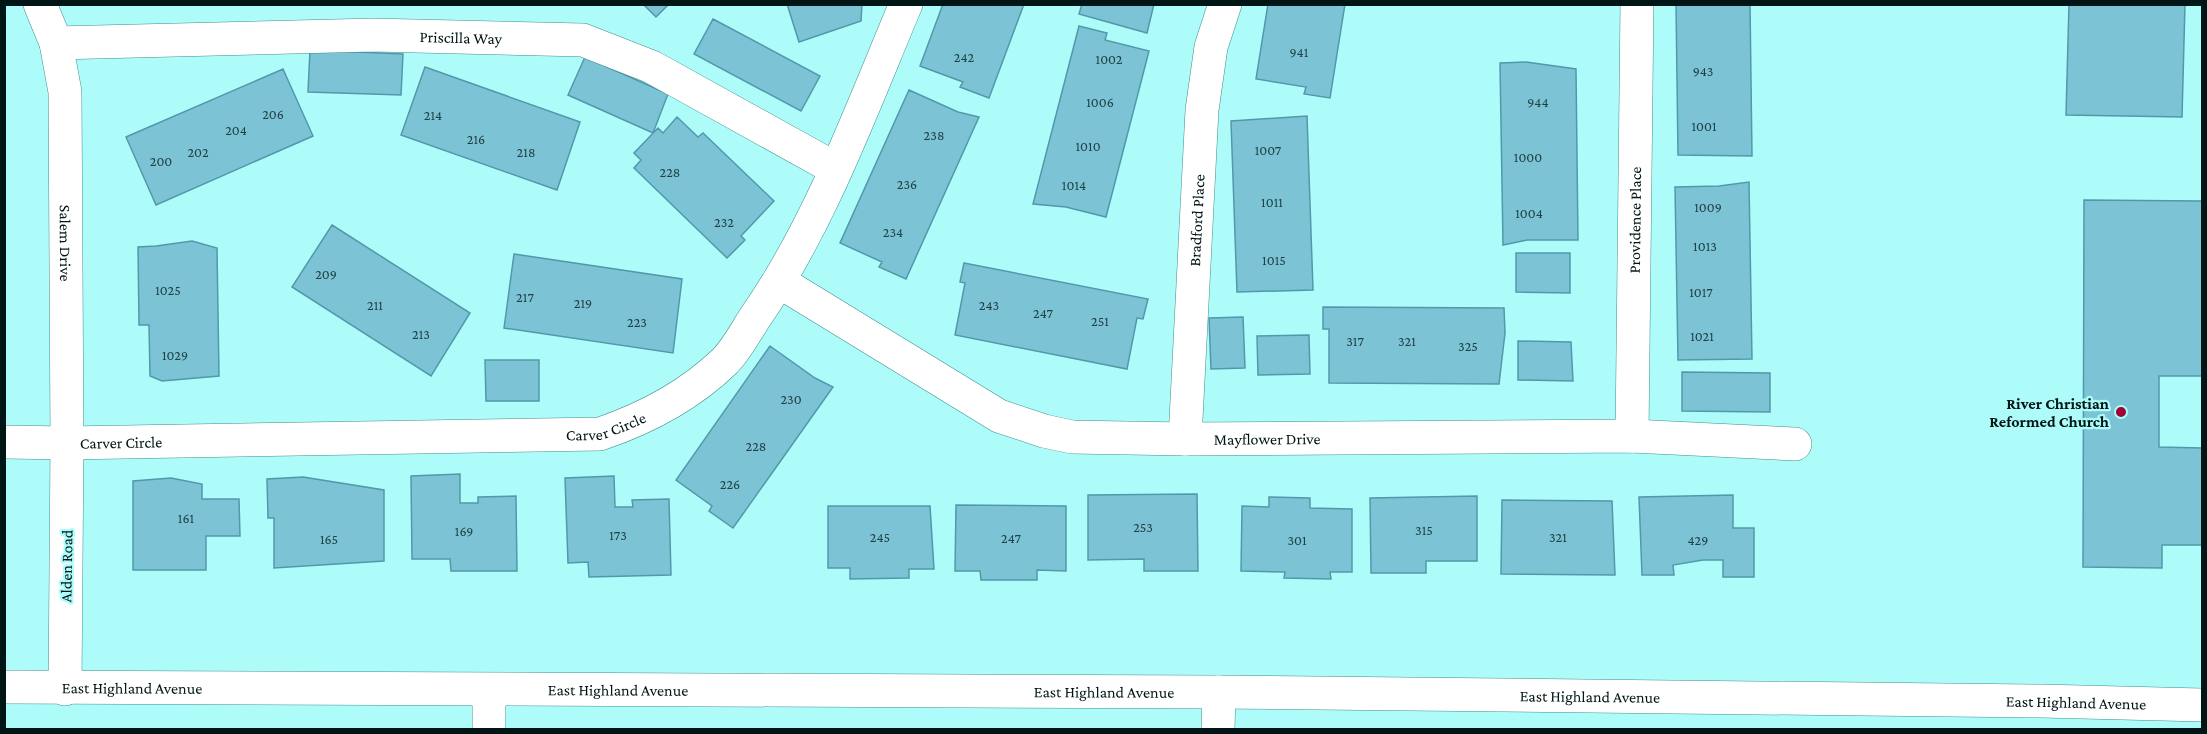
<svg xmlns="http://www.w3.org/2000/svg" width="2207" height="734" viewBox="0 0 2207 734" font-family="'Crimson Pro',serif">
<style>
.building{fill:#7cc4d5;stroke:#5199aa;stroke-width:1.5}
.lines{fill:none;stroke-linecap:round;stroke-linejoin:round}
.street-casing{stroke:#418f8e;stroke-width:34}
.secondary-casing{stroke:#418f8e;stroke-width:34}
.street{stroke:#fff;stroke-width:33}
.secondary{stroke:#fff;stroke-width:33}
.poi-dot{fill:#a10136;stroke:#aefcfa;stroke-width:2}
.labels{text-anchor:middle;stroke-width:4.5;stroke-linejoin:round;paint-order:stroke}
.number-label{font-size:14px;fill:#1f4145}
.street-label{font-size:16px;fill:#001515;stroke:#aefcfa}
.poi-label{font-size:16px;font-weight:bold;fill:#001515;stroke:#aefcfa;text-anchor:end}
</style>
<rect width="100%" height="100%" fill="#aefcfa"/>
<!-- building -->
<path class="building" d="M643,4H669L656,17Z
M787,4H862L861,21L799,42Z
M943,4H1024L989,98L960,87L963,82L920,66Z
M1082,4H1154L1147,33L1079,14Z
M1268,4H1345L1330,98L1304,94L1306,87L1256,79Z
M1676,4H1750L1752,156L1678,155Z
M2069,4H2185L2182,117L2066,115Z
M713,19L820,76L801,111L694,54Z
M1079,26L1107,33L1105,40L1149,51L1106,217L1066,207L1033,204Z
M310,50L403,54L401,95L308,92Z
M585,57L668,94L653,133L568,95Z
M1526,62L1576,69L1578,240H1527L1503,245L1500,63Z
M425,67L580,122L557,190L401,135Z
M283,69L313,136L156,205L126,137Z
M909,90L958,112L979,117L906,279L879,267L882,262L840,243Z
M1307,116L1313,290L1237,292L1231,121Z
M677,117L698,137L703,133L774,201L741,236L745,240L727,258L634,168L641,160L634,153L658,128L663,133Z
M1749,182L1752,359L1678,360L1675,187L1719,186Z
M2084,200L2202,201V376H2159V447L2202,448V545H2162V568L2083,567Z
M332,225L470,313L431,376L292,287Z
M192,241L217,248L219,376L162,381L150,376L149,325H139L138,247L156,246Z
M1516,253H1570V293L1516,292Z
M514,254L682,279L673,353L504,328Z
M964,263L1148,299L1143,319L1137,318L1127,369L955,335L965,283L960,282Z
M1323,307L1504,308L1505,333L1499,384L1329,383V329H1323Z
M1243,317L1245,368L1211,369L1209,318Z
M1309,335L1310,374L1258,375L1257,336Z
M1518,341L1571,342L1573,381L1518,380Z
M770,346L815,378L833,387L733,528L709,511L712,506L676,480Z
M485,360H539V401H486Z
M1682,372L1770,373V412L1682,411Z
M460,474V503H478V497L516,496L517,571H451L450,559H412L411,476Z
M614,476L615,507H633L632,500L669,499L671,575L589,577L588,562L568,563L565,478Z
M303,477L384,490V561L274,568V518H268L267,479Z
M171,478L202,484V499H239L240,536H206V570H133V481Z
M1197,494L1198,571H1144V559L1088,560V495Z
M1733,495V528H1754V577H1723V560H1703L1673,565L1674,575H1642L1639,497Z
M1477,496V561H1426V573H1371L1370,498Z
M1269,497L1310,498V508L1352,509V572H1330L1331,579L1284,578L1285,572L1241,571L1242,506L1269,507Z
M1502,500L1612,501L1615,575L1501,574Z
M956,505L1066,506V571L1037,570V580H981L980,571H955Z
M828,506H930L934,569H909V578L850,579V568H828Z"/>
<g class="lines">
<!-- street casing -->
<g class="street-casing">
<g id="street">
<path id="s1" d="M40,4L56,43L65,92L67,443L65,689"/>
<path id="s2" d="M56,43L373,35L583,40L652,67L836,169"/>
<path id="s3" d="M780,282L999,416L1044,431L1072,437L1185,439L1632,436L1795,444"/>
<path id="s4" d="M1632,436L1637,4"/>
<path id="s5" d="M1185,439L1202,110L1211,47L1225,4"/>
<path id="s6" d="M4,442L67,443L600,434C647,418 689,396 725,361C737,349 746,331 756,316C820,224 862,108 906,4"/>
<path d="M489,690V730"/>
<path d="M1218,730L1219,692"/>
</g>
</g>
<!-- secondary casing -->
<g class="secondary-casing">
<g id="secondary">
<path id="s7" d="M4,687L1219,692L2042,701L2202,705"/>
</g>
</g>
<!-- street -->
<use href="#street" class="street"/>
<!-- secondary -->
<use href="#secondary" class="secondary"/>
</g>
<!-- markers -->
<circle class="poi-dot" cx="2121" cy="412" r="6"/>
<g class="labels">
<!-- number labels -->
<g class="number-label">
<text x="1299" y="57">941</text>
<text x="964" y="62">242</text>
<text x="1109" y="64">1002</text>
<text x="1703" y="76">943</text>
<text x="1100" y="107">1006</text>
<text x="1538" y="107">944</text>
<text x="273" y="119">206</text>
<text x="433" y="120">214</text>
<text x="1704" y="131">1001</text>
<text x="236" y="135">204</text>
<text x="934" y="140">238</text>
<text x="476" y="144">216</text>
<text x="1088" y="151">1010</text>
<text x="1268" y="155">1007</text>
<text x="198" y="157">202</text>
<text x="526" y="157">218</text>
<text x="1528" y="162">1000</text>
<text x="161" y="166">200</text>
<text x="670" y="177">228</text>
<text x="907" y="189">236</text>
<text x="1074" y="190">1014</text>
<text x="1272" y="207">1011</text>
<text x="1708" y="212">1009</text>
<text x="1529" y="218">1004</text>
<text x="724" y="227">232</text>
<text x="893" y="237">234</text>
<text x="1705" y="251">1013</text>
<text x="1274" y="265">1015</text>
<text x="326" y="279">209</text>
<text x="168" y="295">1025</text>
<text x="1701" y="297">1017</text>
<text x="525" y="302">217</text>
<text x="583" y="308">219</text>
<text x="375" y="310">211</text>
<text x="989" y="310">243</text>
<text x="1043" y="318">247</text>
<text x="1100" y="326">251</text>
<text x="637" y="327">223</text>
<text x="421" y="339">213</text>
<text x="1702" y="341">1021</text>
<text x="1355" y="346">317</text>
<text x="1407" y="346">321</text>
<text x="1468" y="351">325</text>
<text x="175" y="360">1029</text>
<text x="791" y="404">230</text>
<text x="756" y="451">228</text>
<text x="730" y="489">226</text>
<text x="186" y="523">161</text>
<text x="1143" y="532">253</text>
<text x="1424" y="535">315</text>
<text x="464" y="536">169</text>
<text x="618" y="540">173</text>
<text x="880" y="542">245</text>
<text x="1558" y="542">321</text>
<text x="1011" y="543">247</text>
<text x="329" y="544">165</text>
<text x="1297" y="545">301</text>
<text x="1698" y="545">429</text>
</g>
<!-- street labels -->
<g class="street-label">
<text dy="6" stroke="none"><textPath href="#s2" startOffset="405">Priscilla Way</textPath></text>
<text dy="6" stroke="none"><textPath href="#s4" startOffset="216">Providence Place</textPath></text>
<text dy="6" stroke="none"><textPath href="#s5" startOffset="219">Bradford Place</textPath></text>
<text dy="6" stroke="none"><textPath href="#s1" startOffset="243">Salem Drive</textPath></text>
<text dy="6" stroke="none"><textPath href="#s6" startOffset="603">Carver Circle</textPath></text>
<text dy="6" stroke="none"><textPath href="#s3" startOffset="528">Mayflower Drive</textPath></text>
<text dy="6" stroke="none"><textPath href="#s6" startOffset="117">Carver Circle</textPath></text>
<text transform="translate(66 566) rotate(-89)" y="6">Alden Road</text>
<text dy="6" stroke="none"><textPath href="#s7" startOffset="128">East Highland Avenue</textPath></text>
<text dy="6" stroke="none"><textPath href="#s7" startOffset="614">East Highland Avenue</textPath></text>
<text dy="6" stroke="none"><textPath href="#s7" startOffset="1100">East Highland Avenue</textPath></text>
<text dy="6" stroke="none"><textPath href="#s7" startOffset="1586">East Highland Avenue</textPath></text>
<text dy="6" stroke="none"><textPath href="#s7" startOffset="2072">East Highland Avenue</textPath></text>
</g>
<!-- poi labels -->
<g class="poi-label">
<text x="2109" y="409">River Christian<tspan x="2109" dy="18">Reformed Church</tspan></text>
</g>
</g>
<!-- border -->
<rect width="2207" height="734" fill="none" stroke="#001515" stroke-width="12"/>
</svg>
